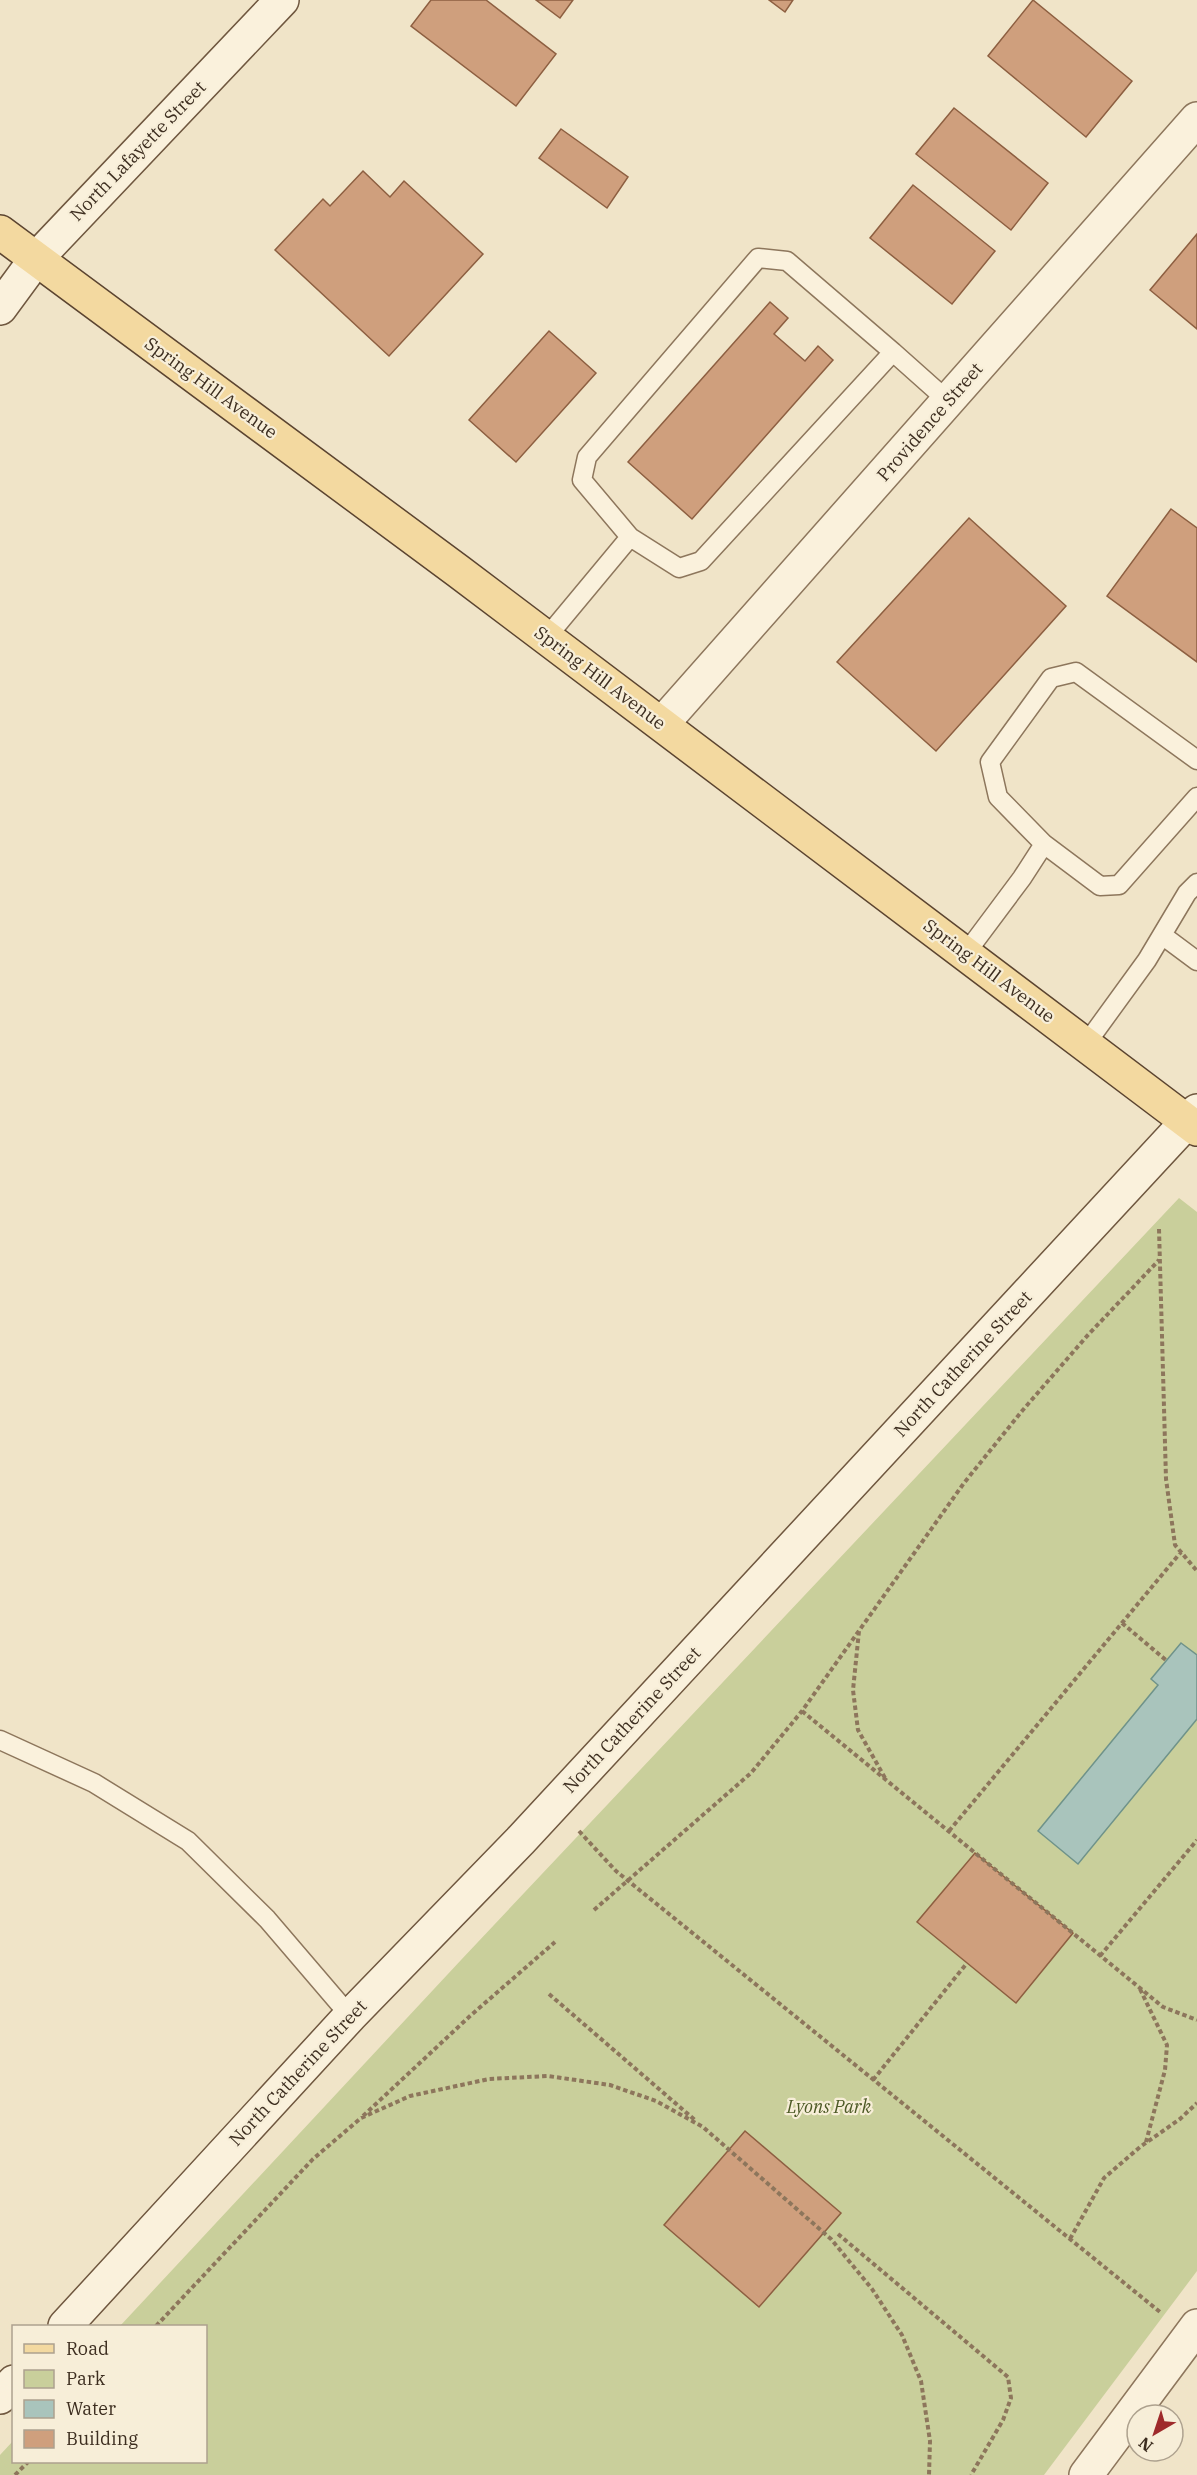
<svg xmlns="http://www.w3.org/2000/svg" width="1197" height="2475" viewBox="0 0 1197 2475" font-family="'IBM Plex Serif',serif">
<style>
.green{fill:#c9cf9b}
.water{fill:#a9c4bc;stroke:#6f938a;stroke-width:1.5}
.building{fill:#cf9f7d;stroke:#8d5f41;stroke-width:1.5}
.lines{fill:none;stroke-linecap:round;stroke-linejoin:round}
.lane-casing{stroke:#8d765c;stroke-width:21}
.street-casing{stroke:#8d765c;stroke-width:36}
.secondary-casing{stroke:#6f573f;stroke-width:36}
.primary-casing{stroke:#5b4430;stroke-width:36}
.path{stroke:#8d765c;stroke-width:4;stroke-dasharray:4.5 3;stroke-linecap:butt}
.lane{stroke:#faf1dc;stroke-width:18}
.street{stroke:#faf1dc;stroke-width:33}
.secondary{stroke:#faf1dc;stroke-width:33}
.primary{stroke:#f3d9a0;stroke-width:33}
.labels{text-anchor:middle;stroke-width:4.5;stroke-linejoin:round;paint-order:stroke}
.street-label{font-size:18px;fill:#3d2e20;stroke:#f7eed8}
.park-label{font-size:18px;font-style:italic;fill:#4d5a26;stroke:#f7eed8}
</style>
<rect width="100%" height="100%" fill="#f0e4c8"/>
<!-- green -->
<path class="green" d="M1179,1198L1197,1212V2271L1044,2475H0V2455L13,2441L14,2462H206V2326H120L461,1960Z"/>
<!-- water -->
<path class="water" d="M1181,1643L1197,1655V1719L1078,1864L1038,1831L1158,1685L1151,1679Z"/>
<!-- building -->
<path class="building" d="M431,0H486L556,54L516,106L411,26Z
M536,0H573L560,18Z
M769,0H793L785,12Z
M1033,0L1132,81L1086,137L988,56Z
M954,108L1048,183L1011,230L916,154Z
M561,129L628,177L607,208L539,158Z
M363,171L390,197L404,181L483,254L389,356L275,250L323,199L330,206Z
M913,185L995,251L952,304L870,238Z
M1197,234V329L1150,290Z
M770,302L788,318L774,334L805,361L818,346L833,360L692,519L628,462Z
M549,331L596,373L516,462L469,420Z
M1171,509L1197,528V662L1107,596Z
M969,518L1066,606L936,751L837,662Z
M975,1853L1073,1933L1016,2003L917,1922Z
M745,2131L841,2213L759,2307L664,2225Z"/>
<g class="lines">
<!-- lane casing -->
<g class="lane-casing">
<path id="lane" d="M758,258L787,261L893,352L701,561L679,568L630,537L582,480L587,457Z
M893,352L948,401
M546,638L630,537
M1044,844L998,797L990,762L1051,678L1076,672L1197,760
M1162,935L1197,961
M966,953L1022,878L1044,844L1100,886L1119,885L1197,797
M1086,1044L1147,960L1187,893L1197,883
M0,1740L94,1783L188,1841L267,1919L350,2016"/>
</g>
<!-- street casing -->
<g class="street-casing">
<path id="street" d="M662,724L1197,119
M1086,2475L1197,2326"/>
</g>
<!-- secondary casing -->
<g class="secondary-casing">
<path id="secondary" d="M0,308L36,259L282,0
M65,2326L350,2016L520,1841L1197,1111
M0,2397L14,2382"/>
</g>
<!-- primary casing -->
<g class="primary-casing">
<path id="primary" d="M0,232L458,571L1197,1129"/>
</g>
<!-- path -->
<path class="path" d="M1159,1229L1166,1479L1175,1545L1197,1571
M1122,1623L1167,1661
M859,1631L853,1690L858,1730L885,1778
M802,1711L1163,2007L1197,2020
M579,1831L616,1871L1160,2312
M949,1831L1181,1552
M594,1910L751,1773L802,1711L964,1483L1022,1411L1087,1336L1159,1260
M1100,1956L1197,1840
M1140,1989L1167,2045L1165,2070L1146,2142
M549,1994L696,2121
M873,2080L967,1963
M363,2116L470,2016L555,1942
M838,2234L1008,2377L1011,2398L1003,2420L971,2475
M1070,2239L1104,2178L1140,2147L1180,2119L1197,2103
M156,2326L313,2159L361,2118L410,2096L489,2079L548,2076L610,2085L656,2101L703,2127L831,2239L872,2289L902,2335L921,2381L930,2441L929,2475
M15,2475L28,2462"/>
<!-- lane -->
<use href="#lane" class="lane"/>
<!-- street -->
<use href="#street" class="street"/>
<!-- secondary -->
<use href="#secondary" class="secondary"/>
<!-- primary -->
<use href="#primary" class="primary"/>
</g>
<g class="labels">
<!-- street labels -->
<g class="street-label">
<text transform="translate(138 151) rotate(-46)" y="6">North Lafayette Street</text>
<text transform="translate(211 388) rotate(36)" y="6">Spring Hill Avenue</text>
<text transform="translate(930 422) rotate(-49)" y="6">Providence Street</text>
<text transform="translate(600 678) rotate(37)" y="6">Spring Hill Avenue</text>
<text transform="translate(989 971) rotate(37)" y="6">Spring Hill Avenue</text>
<text transform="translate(963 1364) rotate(-47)" y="6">North Catherine Street</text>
<text transform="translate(632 1720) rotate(-47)" y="6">North Catherine Street</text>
<text transform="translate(298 2073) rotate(-47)" y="6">North Catherine Street</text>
</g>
<!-- park labels -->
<g class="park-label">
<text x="829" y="2113">Lyons Park</text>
</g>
</g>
<!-- legend -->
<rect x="12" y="2325" width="195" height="138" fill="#f7eed8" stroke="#ada18e" stroke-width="1.5"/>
<rect x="24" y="2344" width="30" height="9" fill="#f3d9a0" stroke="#ada18e" stroke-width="1.5"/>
<text x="66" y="2355" font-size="18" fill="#3d2e20">Road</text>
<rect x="24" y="2370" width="30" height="18" fill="#c9cf9b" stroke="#ada18e" stroke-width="1.5"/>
<text x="66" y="2385" font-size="18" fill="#3d2e20">Park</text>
<rect x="24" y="2400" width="30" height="18" fill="#a9c4bc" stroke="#ada18e" stroke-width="1.5"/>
<text x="66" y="2415" font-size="18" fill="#3d2e20">Water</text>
<rect x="24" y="2430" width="30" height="18" fill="#cf9f7d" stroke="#ada18e" stroke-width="1.5"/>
<text x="66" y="2445" font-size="18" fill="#3d2e20">Building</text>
<!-- north arrow -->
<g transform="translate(1155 2433) rotate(219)"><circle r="28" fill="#f7eed8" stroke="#ada18e" stroke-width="1.5"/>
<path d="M0-4.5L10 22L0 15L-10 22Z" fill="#9e2a2b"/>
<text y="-9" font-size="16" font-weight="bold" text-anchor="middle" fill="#3d2e20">N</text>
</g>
</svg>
